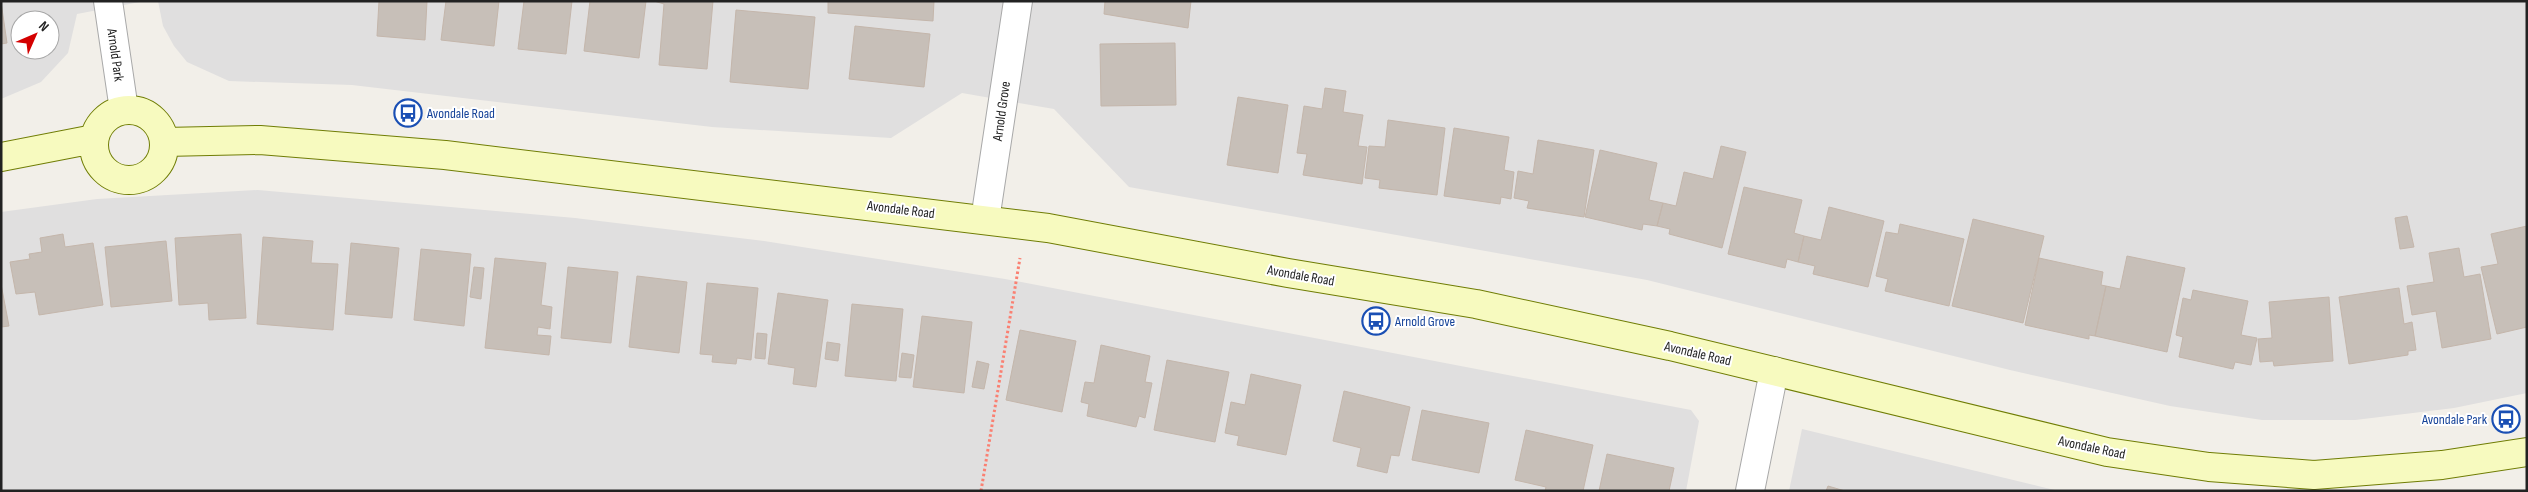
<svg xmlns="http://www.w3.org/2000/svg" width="2528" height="492" viewBox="0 0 2528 492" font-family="'Sofia Sans Condensed',sans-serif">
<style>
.residential{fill:#e0dfdf;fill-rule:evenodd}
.building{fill:#c7bfb8;stroke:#c4b6ab}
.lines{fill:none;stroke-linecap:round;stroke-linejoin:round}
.street-casing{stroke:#a9a9a9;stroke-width:30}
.secondary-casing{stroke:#707d05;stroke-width:30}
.path{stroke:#fa8072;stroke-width:3;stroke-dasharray:2.5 2.5;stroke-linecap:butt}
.street{stroke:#fff;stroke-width:28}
.secondary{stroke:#f7fabf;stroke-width:28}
.labels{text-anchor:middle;stroke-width:4;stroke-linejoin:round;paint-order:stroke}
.street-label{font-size:14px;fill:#222;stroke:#fff}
.transit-label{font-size:14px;fill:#164399;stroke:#fff;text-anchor:start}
</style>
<rect width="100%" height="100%" fill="#f2efe9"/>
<!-- residential -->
<path class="residential" d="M1,1H145L77,14L68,53L41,82L1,99ZM20,20H50V50H20Z
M158,1H2527V393L2454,408L2355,420H2262L2170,406L2010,370L1647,280L1129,187L1054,109L962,93L891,138L712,127L352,85L229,81L187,62L174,46L163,26Z
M258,190L575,218L764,241L1005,279L1691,410L1699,421L1686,491H1V212L97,199Z
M1802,429L2042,487L2059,491H1789Z"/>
<!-- building -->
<path class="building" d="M379,1H427L425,40L377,36Z
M446,1H499L494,46L441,40Z
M524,1H572L566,54L518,49Z
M590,1H646L639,58L584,51Z
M654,1H713L707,69L659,65L664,4Z
M828,1H934L933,21L828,13Z
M1105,1H1191L1188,28L1104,14Z
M1,2L7,43L1,44Z
M736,10L815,17L808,89L730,82Z
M855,26L930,34L924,87L849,79Z
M1175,43L1176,105L1101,106L1100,44Z
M1325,88L1346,91L1343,112L1363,115L1358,146L1367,147L1362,184L1303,175L1307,154L1297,153L1304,106L1322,109Z
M1238,97L1288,105L1278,173L1227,165Z
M1388,120L1445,128L1437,195L1379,188L1380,180L1365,178L1369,146L1385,147Z
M1454,128L1509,137L1504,170L1514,172L1511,199L1501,197L1500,204L1444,196Z
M1538,140L1594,150L1584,217L1527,208L1529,201L1514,198L1518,171L1533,174Z
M1721,146L1746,152L1722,248L1669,234L1670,229L1657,226L1663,203L1676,206L1684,172L1713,179Z
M1600,150L1657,163L1649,200L1663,203L1657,226L1643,224L1642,230L1585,217Z
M1744,187L1802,200L1794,233L1804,236L1798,262L1787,259L1785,268L1728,254Z
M1829,207L1884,221L1868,287L1813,274L1815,266L1798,262L1804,236L1821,240Z
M2407,216L2414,247L2400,249L2395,218Z
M1973,219L2044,236L2023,323L1952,306Z
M1900,224L1964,239L1949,306L1885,291L1888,279L1876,276L1886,232L1898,234Z
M2527,226V327L2497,334L2481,267L2498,264L2491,234Z
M63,234L65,247L93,243L103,305L39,315L35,292L16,294L10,262L30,259L29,254L42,252L40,238Z
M241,234L246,318L209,320L208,303L179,305L175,238Z
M263,237L313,241L311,263L338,264L333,330L257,324Z
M166,241L172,301L111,307L105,247Z
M351,243L399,248L392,318L345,314Z
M2459,248L2464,277L2480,274L2491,339L2442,348L2436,311L2412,315L2407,286L2434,282L2429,253Z
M421,249L471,254L464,326L414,320Z
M2127,256L2185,268L2167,352L2095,336L2106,286L2120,289Z
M495,258L546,263L541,305L552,307L550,329L538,327L537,335L551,336L549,355L485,348Z
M2039,258L2103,272L2101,285L2106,286L2095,336L2089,335V339L2025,325Z
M474,267L484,268L481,299L470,297Z
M568,267L618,272L611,343L561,338Z
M637,276L687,282L679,353L629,347Z
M707,283L758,288L751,360L737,358L736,364L712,362L713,355L700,354Z
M1,284L9,326L1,327Z
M2399,288L2404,324L2412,322L2416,350L2408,351V355L2349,364L2339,297Z
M2193,290L2248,301L2241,335L2257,338L2251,365L2235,362L2233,369L2179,357L2183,337L2176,335L2183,298L2191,300Z
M778,293L828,300L816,387L793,384L795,368L768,364Z
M2329,297L2333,361L2274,366L2273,361L2260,362L2258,339L2272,338L2269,302Z
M852,304L903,309L896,381L845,376Z
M922,316L972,322L964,393L913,387Z
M1020,330L1076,341L1062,412L1006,400Z
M757,333L767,334L765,359L755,358Z
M827,342L840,344L838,361L825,359Z
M1101,345L1150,356L1145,382L1152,383L1145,418L1139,416L1136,427L1087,416L1089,404L1081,402L1085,382L1094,383Z
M902,353L914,355L911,378L899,377Z
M1167,360L1229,372L1215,442L1154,430Z
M977,361L989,364L984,389L972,387Z
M1251,374L1301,385L1286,455L1237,445L1239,436L1225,433L1231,402L1245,405Z
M1344,391L1410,407L1399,456L1391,455L1387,473L1357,466L1361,448L1333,441Z
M1422,410L1489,423L1479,473L1412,460Z
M1526,430L1593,445L1583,491H1545L1546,487L1515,480Z
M1607,454L1674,468L1669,491H1599Z
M1828,486L1845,491H1826Z"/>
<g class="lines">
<!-- street casing -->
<g class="street-casing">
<path id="street" d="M108,1L124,110
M985,220L1018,1
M1750,491L1774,371"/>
</g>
<!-- secondary casing -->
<g class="secondary-casing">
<path id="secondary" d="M94 145a35 35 0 1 1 70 0a35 35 0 1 1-70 0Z
M164,142L260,140L445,155L1048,228L1288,273L1476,304L1670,346L2107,452L2209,467L2314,475L2442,465L2527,452
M1,157L94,139"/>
</g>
<!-- path -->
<path class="path" d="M981,491L1020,258"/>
<!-- street -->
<use href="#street" class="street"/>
<!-- secondary -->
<use href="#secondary" class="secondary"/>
</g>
<!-- icons -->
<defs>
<g id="bus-ring" transform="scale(1.4375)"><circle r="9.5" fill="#fff" stroke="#1a4fb4" stroke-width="1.5"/><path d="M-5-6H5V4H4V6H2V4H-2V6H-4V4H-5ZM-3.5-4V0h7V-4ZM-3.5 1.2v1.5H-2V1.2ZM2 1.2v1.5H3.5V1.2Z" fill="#1a4fb4"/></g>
</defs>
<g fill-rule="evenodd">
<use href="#bus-ring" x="408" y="113"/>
<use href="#bus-ring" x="1376" y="321"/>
<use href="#bus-ring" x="2506" y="419"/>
</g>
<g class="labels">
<!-- street labels -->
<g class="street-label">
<text transform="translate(116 55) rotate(82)" y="5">Arnold Park</text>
<text transform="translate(1001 111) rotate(-82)" y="5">Arnold Grove</text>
<text transform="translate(901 209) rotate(7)" y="5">Avondale Road</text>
<text transform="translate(1301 275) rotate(10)" y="5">Avondale Road</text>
<text transform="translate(1698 353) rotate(13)" y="5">Avondale Road</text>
<text transform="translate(2092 447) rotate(12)" y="5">Avondale Road</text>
</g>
<!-- transit labels -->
<g class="transit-label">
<text x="427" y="118">Avondale Road</text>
<text x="1395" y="326">Arnold Grove</text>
<text x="2487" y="424" text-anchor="end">Avondale Park</text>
</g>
</g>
<!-- border -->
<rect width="2528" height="492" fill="none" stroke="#222222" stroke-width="5"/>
<!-- north arrow -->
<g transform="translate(35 35) rotate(45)"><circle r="24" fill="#ffffff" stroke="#a7a7a7"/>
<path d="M0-4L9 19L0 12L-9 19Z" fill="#d40000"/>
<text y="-8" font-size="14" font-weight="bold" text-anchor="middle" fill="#222222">N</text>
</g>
</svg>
